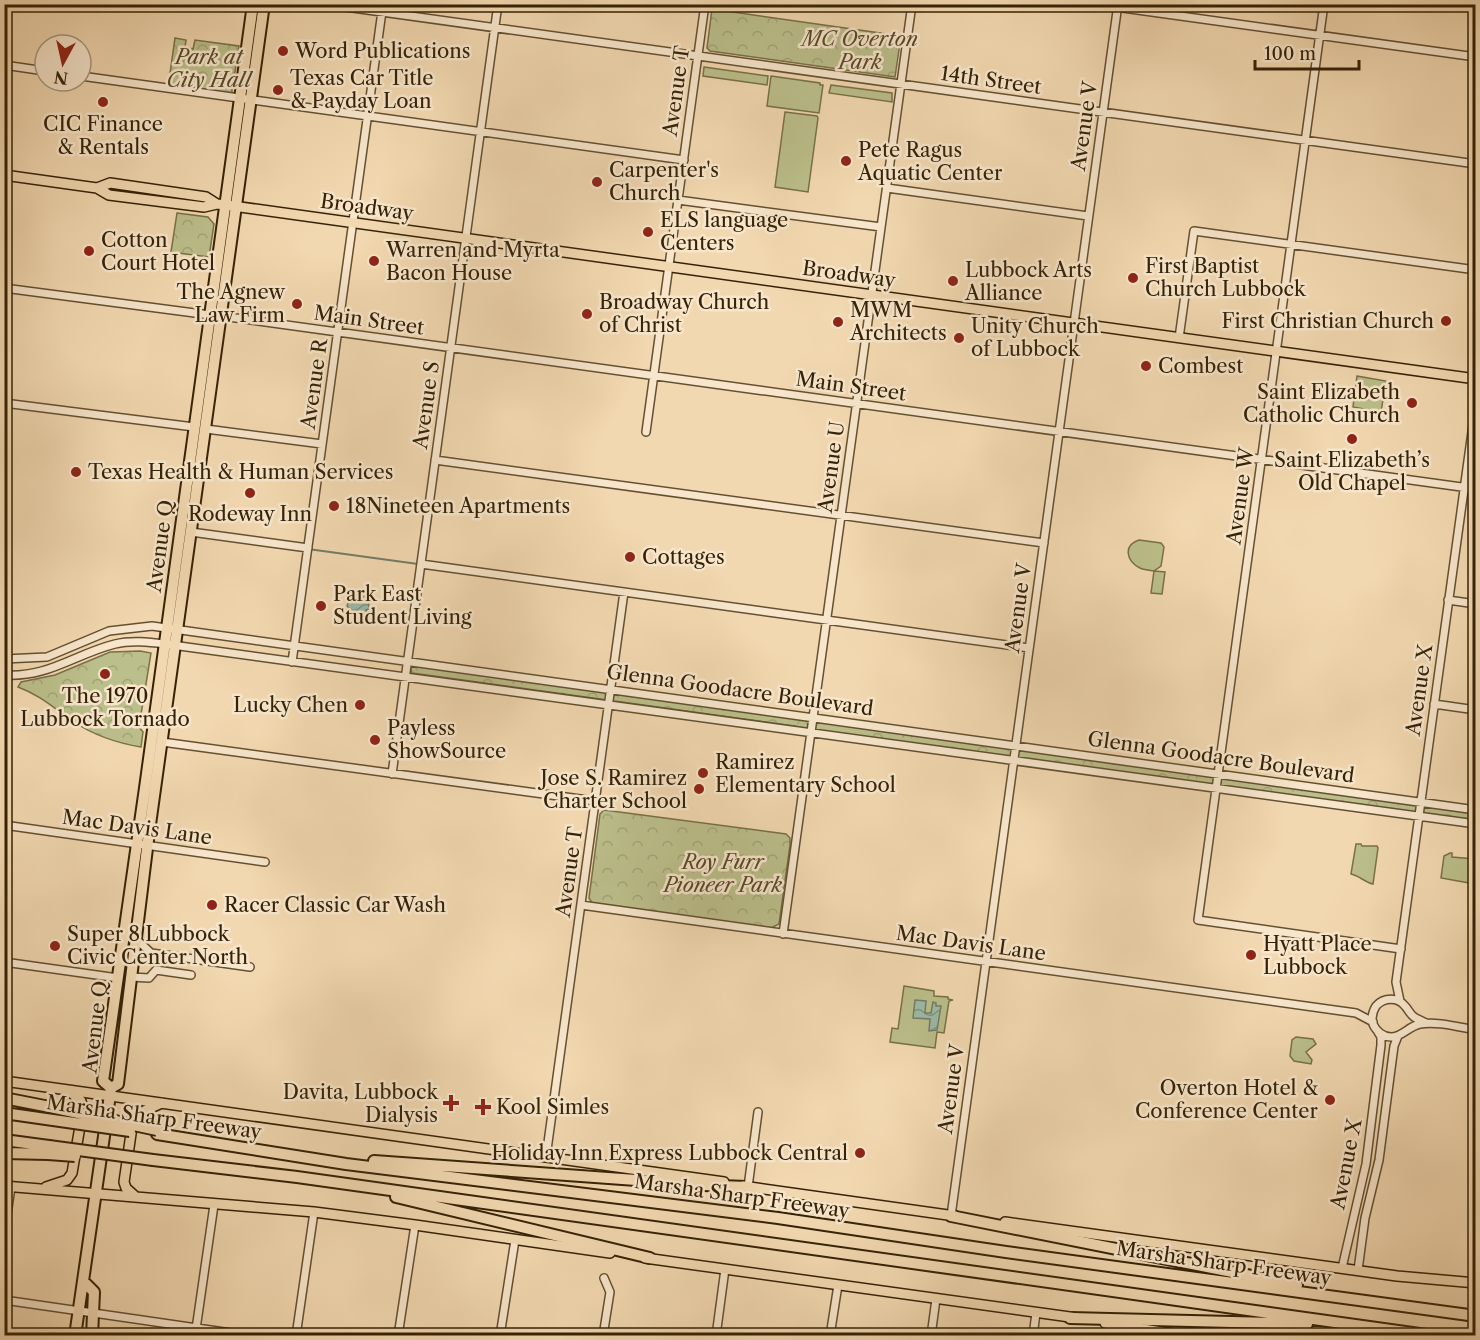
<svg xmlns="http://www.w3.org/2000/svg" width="1480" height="1340" viewBox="0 0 1480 1340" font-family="'Libre Caslon Text',serif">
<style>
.grass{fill:#bbbf8b;stroke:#787048;stroke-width:1.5}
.forest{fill:url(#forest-crowns);stroke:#787048;stroke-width:1.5}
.water{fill:url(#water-waves);stroke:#737d67;stroke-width:1.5}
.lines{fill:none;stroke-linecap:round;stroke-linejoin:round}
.stream{stroke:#737d67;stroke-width:2}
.minor-casing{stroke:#645030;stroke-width:10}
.major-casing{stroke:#352206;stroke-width:12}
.highway-casing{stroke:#352206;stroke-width:14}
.minor{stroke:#f7e6cc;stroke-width:7}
.major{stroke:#f2d8b0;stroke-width:9}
.highway{stroke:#f2d8b0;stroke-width:10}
.highway-bridge-casing{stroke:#352206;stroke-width:14;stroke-linecap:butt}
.highway-bridge{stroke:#f2d8b0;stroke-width:10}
.poi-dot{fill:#8f2418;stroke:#f7e6cc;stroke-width:2}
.labels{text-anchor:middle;stroke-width:5;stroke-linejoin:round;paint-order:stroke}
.park-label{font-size:20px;font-style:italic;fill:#564927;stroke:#f7e6cc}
.poi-label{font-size:20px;fill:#352206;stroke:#f7e6cc;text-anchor:start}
.street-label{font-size:20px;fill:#352206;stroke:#f7e6cc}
</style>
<defs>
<pattern id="forest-crowns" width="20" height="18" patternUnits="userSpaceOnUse" patternTransform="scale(1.5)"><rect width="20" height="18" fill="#bbbf8b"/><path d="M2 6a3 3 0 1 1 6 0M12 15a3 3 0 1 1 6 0" fill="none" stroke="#a1a476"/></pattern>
<pattern id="water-waves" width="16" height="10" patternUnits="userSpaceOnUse" patternTransform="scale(1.5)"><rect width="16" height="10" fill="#9cbaa8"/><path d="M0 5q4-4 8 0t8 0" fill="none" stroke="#809787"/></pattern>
</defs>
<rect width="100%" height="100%" fill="#f2d8b0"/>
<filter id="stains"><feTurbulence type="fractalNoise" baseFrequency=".00333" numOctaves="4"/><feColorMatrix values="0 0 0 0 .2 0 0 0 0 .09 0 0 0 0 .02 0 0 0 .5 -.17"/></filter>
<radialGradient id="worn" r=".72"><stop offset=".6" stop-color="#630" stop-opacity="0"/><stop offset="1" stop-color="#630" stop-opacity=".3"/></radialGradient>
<!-- grass -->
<path class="grass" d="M704,67L768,76L767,85L703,76Z
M771,76L820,83V85H823L819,113L767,106Z
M831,85L892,93V102L829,93Z
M785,112L817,116L818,118L808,192L775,187Z
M1139,540L1161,543L1164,547L1161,566L1154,571L1165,572L1162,594L1151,593L1154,571C1149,570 1144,570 1140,568C1126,561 1123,545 1139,540Z
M1356,844H1361L1362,846H1377L1378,848L1373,884C1364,882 1360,876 1351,874Z
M1450,853H1452V857L1475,859V884L1441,878L1444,856Z
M904,986L934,991V996L948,997V999L953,1000L949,1001L944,1033L937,1032L935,1048L890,1042L892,1028L898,1029Z
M1296,1037L1313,1039L1316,1044L1306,1052L1312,1060L1311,1064L1294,1061L1290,1056L1292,1040Z"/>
<!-- forest -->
<path class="forest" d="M712,9L901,36L895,77L710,51L707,48Z
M175,38L186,40L185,47L193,49L195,40L239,46L231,97L168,88Z
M177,213L208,217L214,224L209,257L171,252Z
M1357,376L1386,381L1381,412L1353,407Z
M140,651L151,653L139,727L143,732L141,747C117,743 95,736 74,722C55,709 40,695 18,687L21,682L55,675L110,652Z
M412,664L795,716L827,723L1475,813V822L826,733L794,726L412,673L410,666Z
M604,810L786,834L790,838V845L779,924L771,928L592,903L589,898L600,814Z"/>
<!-- water -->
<path class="water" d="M351,595L368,597L369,609L366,610L368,615H355L346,612L349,608L347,606Z
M915,1000L926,1001L925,1013H931L933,1002L936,1003V1006H941L937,1030L929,1031L930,1019L913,1018Z"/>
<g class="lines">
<!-- stream -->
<path class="stream" d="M308,549L418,564"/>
<!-- minor casing -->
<g class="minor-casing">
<path id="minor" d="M324,4L1476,164
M1094,4L1476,57
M1324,4L1198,920L1401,949
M4,65L45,71
M81,76L684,160
M887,188L1088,216
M678,200L881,227
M4,288L210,315
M221,316L1476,489
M1179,338L1194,231L1476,270
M4,403L194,427
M206,429L322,444
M646,432L705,4
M435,460L1044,543
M191,532L308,548
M421,564L1029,648
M1448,600L1476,604
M4,659L47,657L109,631L152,626L1476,810
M292,662L383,4
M4,675C48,678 75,654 115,644C131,640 149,642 165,644L1476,824
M1434,704L1476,710
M162,742L595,801
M392,774L498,4
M4,825L265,862
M581,905L1356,1013L1373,1022
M783,934L912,4
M136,939L151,953L250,967
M4,962L118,978
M133,962L151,953
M131,977L149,978L156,970L191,975
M1400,1001L1396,982L1476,403
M1426,1023C1422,1021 1417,1019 1414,1017C1410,1014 1408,1009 1405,1006C1398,997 1384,997 1376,1006C1373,1011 1371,1018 1373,1024C1376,1031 1383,1037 1391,1037C1402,1037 1409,1026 1420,1024C1437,1021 1458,1027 1476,1030
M546,1157L624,592
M748,1187L758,1112
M951,1216L1118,4
M4,1235L11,1187
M1342,1268L1366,1164L1381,1045V1037L1378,1032
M1358,1270L1365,1218L1379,1160L1394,1046L1398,1036
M4,1300L252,1336
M195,1336L214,1205
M296,1336L314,1212
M398,1336L415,1225
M500,1336L515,1240
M603,1336L610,1292L604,1278
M716,1336L725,1269
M830,1336L838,1285
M931,1336L936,1299
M1033,1336L1036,1313"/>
</g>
<!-- major casing -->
<g class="major-casing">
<path id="major" d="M4,175L97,188L109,195L204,207L217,204L226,205L1476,379
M97,188L110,183L206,197L217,204
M4,1081L724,1182
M4,1186L314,1212L415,1225L610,1253
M743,1186L955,1216
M46,1187L67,1180L72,1173L83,1109L81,1101L68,1090
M136,1197L126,1188L124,1182L133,1120L137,1114L162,1103
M1005,1222L1397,1276L1476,1283
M645,1258L1077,1318
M1105,1323L1187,1336"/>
</g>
<!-- highway casing -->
<g class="highway-casing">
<path id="highway" d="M111,1088L103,1081L145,788L253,4
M111,1088L118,1084L149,832L264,4
M4,1098L55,1108
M4,1113L53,1120
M157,1134L346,1164L778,1218L1006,1252L1476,1316
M4,1140L49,1146
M4,1153L48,1154
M153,1160L297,1177L1434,1336
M374,1161L719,1186L748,1187
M396,1197L650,1258
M951,1216L1297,1285
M84,1282L94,1292L92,1336
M1070,1318L1307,1324
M75,1336L111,1088"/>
</g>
<!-- minor -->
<use href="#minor" class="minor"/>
<!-- major -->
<use href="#major" class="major"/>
<!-- highway -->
<use href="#highway" class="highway"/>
<!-- highway-bridge casing -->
<g class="highway-bridge-casing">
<path id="highway-bridge" d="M55,1108L157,1130
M53,1120L130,1131
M49,1146L153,1160
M48,1154L75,1156"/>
</g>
<!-- highway-bridge -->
<use href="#highway-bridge" class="highway-bridge"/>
</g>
<!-- markers -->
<g class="poi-dot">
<circle cx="283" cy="51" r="6"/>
<circle cx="278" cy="90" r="6"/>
<circle cx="103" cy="102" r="6"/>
<circle cx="846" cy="161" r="6"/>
<circle cx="597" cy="182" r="6"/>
<circle cx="648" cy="232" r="6"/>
<circle cx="89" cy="251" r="6"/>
<circle cx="374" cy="261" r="6"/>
<circle cx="1133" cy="278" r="6"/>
<circle cx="953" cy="281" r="6"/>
<circle cx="297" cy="304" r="6"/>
<circle cx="587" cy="314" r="6"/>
<circle cx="1446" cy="321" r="6"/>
<circle cx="838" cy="322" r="6"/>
<circle cx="959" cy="338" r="6"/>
<circle cx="1146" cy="366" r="6"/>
<circle cx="1412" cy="403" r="6"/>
<circle cx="1352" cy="439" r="6"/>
<circle cx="76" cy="472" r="6"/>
<circle cx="250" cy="493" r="6"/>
<circle cx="334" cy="506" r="6"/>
<circle cx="630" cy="557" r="6"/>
<circle cx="321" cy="606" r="6"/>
<circle cx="105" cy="674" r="6"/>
<circle cx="360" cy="705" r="6"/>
<circle cx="375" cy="740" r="6"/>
<circle cx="703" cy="773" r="6"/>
<circle cx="699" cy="789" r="6"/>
<circle cx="212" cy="905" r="6"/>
<circle cx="55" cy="946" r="6"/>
<circle cx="1251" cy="955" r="6"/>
<circle cx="1330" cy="1100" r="6"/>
<path d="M448 1094h6v6h6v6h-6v6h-6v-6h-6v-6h6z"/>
<path d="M480 1098h6v6h6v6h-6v6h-6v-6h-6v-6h6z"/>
<circle cx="860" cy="1153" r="6"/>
</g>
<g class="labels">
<!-- park labels -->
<g class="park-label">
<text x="860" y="46">MC Overton<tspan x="860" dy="23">Park</tspan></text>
<text x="209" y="64">Park at<tspan x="209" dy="23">City Hall</tspan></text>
<text x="723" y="869">Roy Furr<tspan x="723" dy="23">Pioneer Park</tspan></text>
</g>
<!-- poi labels -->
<g class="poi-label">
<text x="295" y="58">Word Publications</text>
<text x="290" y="85">Texas Car Title<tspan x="290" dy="23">&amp; Payday Loan</tspan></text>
<text x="103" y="131" text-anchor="middle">CIC Finance<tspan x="103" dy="23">&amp; Rentals</tspan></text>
<text x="858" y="157">Pete Ragus<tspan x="858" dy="23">Aquatic Center</tspan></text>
<text x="609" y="177">Carpenter's<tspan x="609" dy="23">Church</tspan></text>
<text x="660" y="227">ELS language<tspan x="660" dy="23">Centers</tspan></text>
<text x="101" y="247">Cotton<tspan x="101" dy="23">Court Hotel</tspan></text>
<text x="386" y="257">Warren and Myrta<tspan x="386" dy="23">Bacon House</tspan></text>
<text x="1145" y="273">First Baptist<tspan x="1145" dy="23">Church Lubbock</tspan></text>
<text x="965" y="277">Lubbock Arts<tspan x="965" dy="23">Alliance</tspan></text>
<text x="285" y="299" text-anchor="end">The Agnew<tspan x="285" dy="23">Law Firm</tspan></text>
<text x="599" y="309">Broadway Church<tspan x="599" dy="23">of Christ</tspan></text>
<text x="850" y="317">MWM<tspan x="850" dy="23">Architects</tspan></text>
<text x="1434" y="328" text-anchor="end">First Christian Church</text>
<text x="971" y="333">Unity Church<tspan x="971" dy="23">of Lubbock</tspan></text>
<text x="1158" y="373">Combest</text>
<text x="1400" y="399" text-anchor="end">Saint Elizabeth<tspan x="1400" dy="23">Catholic Church</tspan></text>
<text x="1352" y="467" text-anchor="middle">Saint Elizabeth’s<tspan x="1352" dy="23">Old Chapel</tspan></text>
<text x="88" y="479">Texas Health &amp; Human Services</text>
<text x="346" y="513">18Nineteen Apartments</text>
<text x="250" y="521" text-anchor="middle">Rodeway Inn</text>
<text x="642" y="564">Cottages</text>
<text x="333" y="601">Park East<tspan x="333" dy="23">Student Living</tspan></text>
<text x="105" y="703" text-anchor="middle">The 1970<tspan x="105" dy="23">Lubbock Tornado</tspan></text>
<text x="348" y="712" text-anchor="end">Lucky Chen</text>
<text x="387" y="735">Payless<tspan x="387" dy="23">ShowSource</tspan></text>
<text x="715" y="769">Ramirez<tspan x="715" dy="23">Elementary School</tspan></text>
<text x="687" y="785" text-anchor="end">Jose S. Ramirez<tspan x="687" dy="23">Charter School</tspan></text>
<text x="224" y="912">Racer Classic Car Wash</text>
<text x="67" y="941">Super 8 Lubbock<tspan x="67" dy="23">Civic Center North</tspan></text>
<text x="1263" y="951">Hyatt Place<tspan x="1263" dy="23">Lubbock</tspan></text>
<text x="1318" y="1095" text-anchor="end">Overton Hotel &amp;<tspan x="1318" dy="23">Conference Center</tspan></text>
<text x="438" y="1099" text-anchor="end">Davita, Lubbock<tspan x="438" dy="23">Dialysis</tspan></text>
<text x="496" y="1114">Kool Simles</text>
<text x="848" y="1160" text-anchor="end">Holiday Inn Express Lubbock Central</text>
</g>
<!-- street labels -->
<g class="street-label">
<text transform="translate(991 80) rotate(8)" y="7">14th Street</text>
<text transform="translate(676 91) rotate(-82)" y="7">Avenue T</text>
<text transform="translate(1084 126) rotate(-82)" y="7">Avenue V</text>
<text transform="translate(367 207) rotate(8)" y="7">Broadway</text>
<text transform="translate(849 274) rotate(8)" y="7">Broadway</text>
<text transform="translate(369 320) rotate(8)" y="7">Main Street</text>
<text transform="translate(314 384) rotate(-82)" y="7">Avenue R</text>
<text transform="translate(851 386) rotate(8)" y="7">Main Street</text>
<text transform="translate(426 405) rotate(-82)" y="7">Avenue S</text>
<text transform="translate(831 467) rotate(-82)" y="7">Avenue U</text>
<text transform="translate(1240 496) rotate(-82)" y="7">Avenue W</text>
<text transform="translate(160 546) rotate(-82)" y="7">Avenue Q</text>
<text transform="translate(1018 608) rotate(-82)" y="7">Avenue V</text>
<text transform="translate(740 690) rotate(8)" y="7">Glenna Goodacre Boulevard</text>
<text transform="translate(1419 690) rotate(-82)" y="7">Avenue X</text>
<text transform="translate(1221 757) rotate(8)" y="7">Glenna Goodacre Boulevard</text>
<text transform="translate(137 827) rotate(8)" y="7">Mac Davis Lane</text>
<text transform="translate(569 872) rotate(-82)" y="7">Avenue T</text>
<text transform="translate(971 943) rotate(8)" y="7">Mac Davis Lane</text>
<text transform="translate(95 1027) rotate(-83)" y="7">Avenue Q</text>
<text transform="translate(951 1089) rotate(-82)" y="7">Avenue V</text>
<text transform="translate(154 1117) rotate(8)" y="7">Marsha Sharp Freeway</text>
<text transform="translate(1346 1164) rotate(-79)" y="7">Avenue X</text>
<text transform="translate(742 1196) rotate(8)" y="7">Marsha Sharp Freeway</text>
<text transform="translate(1224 1263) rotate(8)" y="7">Marsha Sharp Freeway</text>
</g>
</g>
<!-- margin -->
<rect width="1480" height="1340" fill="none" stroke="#f2d8b0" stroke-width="24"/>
<rect x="6" y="6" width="1468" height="1328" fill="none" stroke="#352206" stroke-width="3"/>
<rect x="12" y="12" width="1456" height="1316" fill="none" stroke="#352206" stroke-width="1.5"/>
<!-- north arrow -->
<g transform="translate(63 63) rotate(188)"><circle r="28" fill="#f7e6cc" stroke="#a9987d" stroke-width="1.5"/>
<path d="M0-4.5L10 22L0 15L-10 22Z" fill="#8f2418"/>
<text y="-9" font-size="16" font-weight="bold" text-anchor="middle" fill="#352206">N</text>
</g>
<!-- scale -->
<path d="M1255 60v9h104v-9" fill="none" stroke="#352206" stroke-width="3"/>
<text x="1264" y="60" font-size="18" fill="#352206" stroke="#f7e6cc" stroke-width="4.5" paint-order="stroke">100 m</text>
<rect width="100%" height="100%" filter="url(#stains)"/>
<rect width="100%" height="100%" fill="url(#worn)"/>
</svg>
